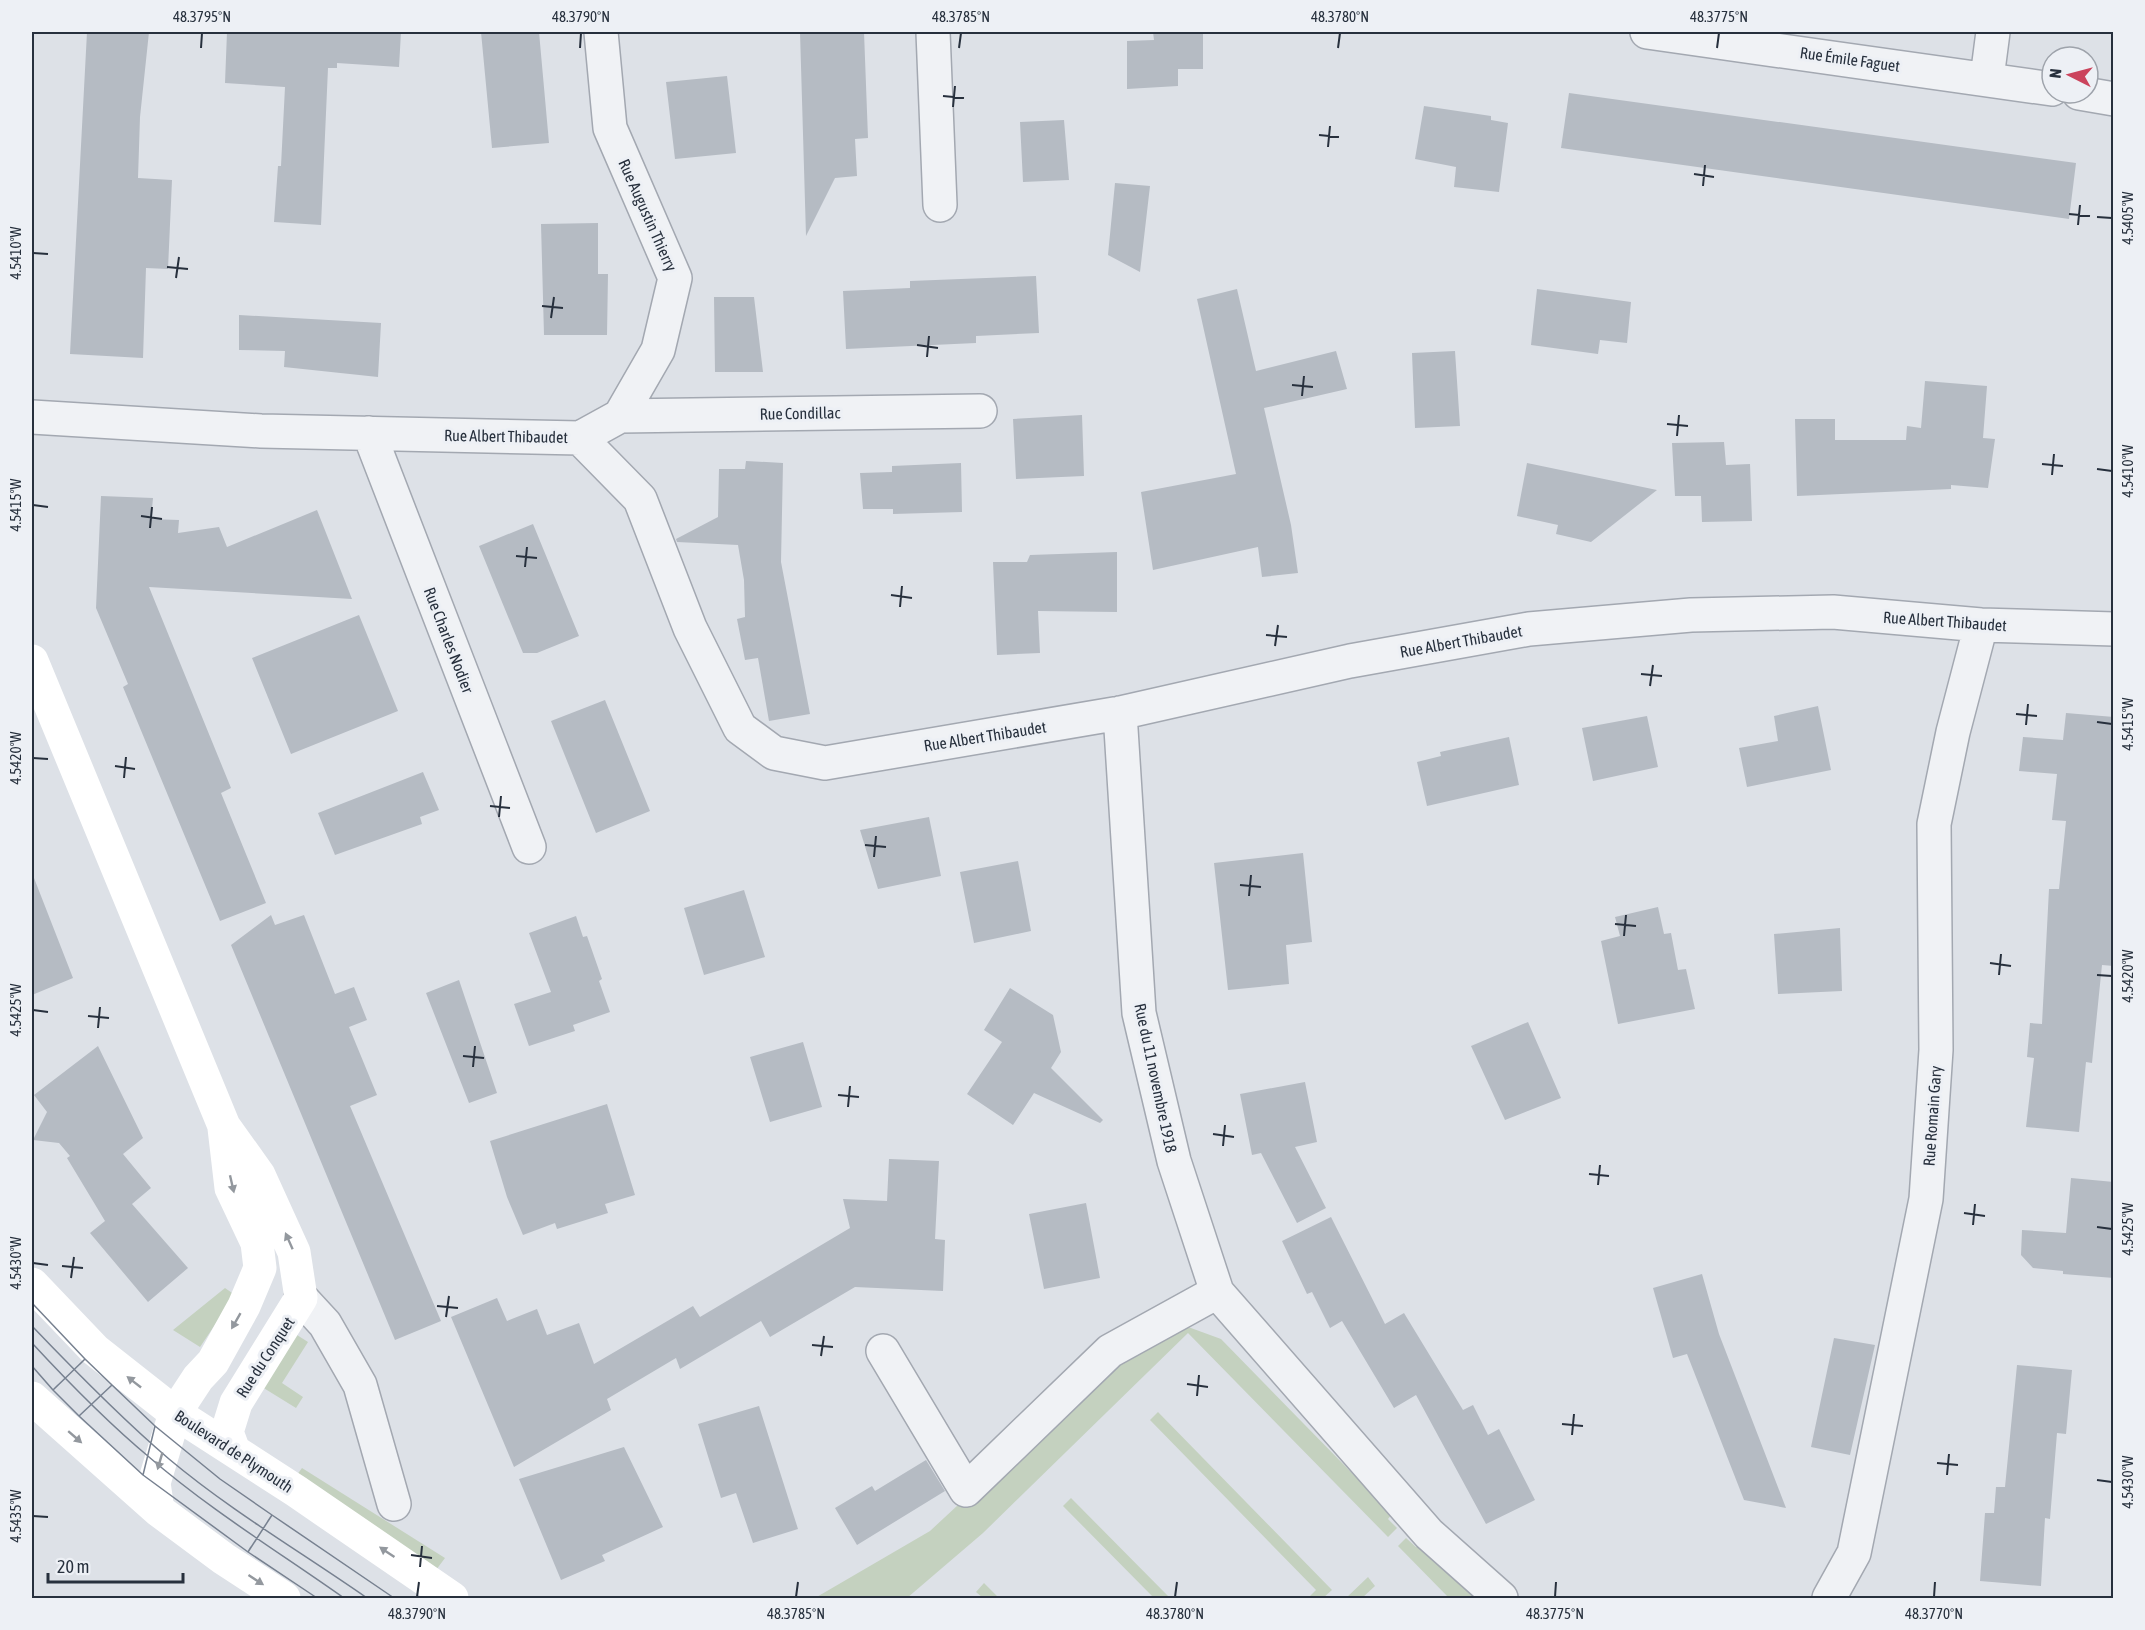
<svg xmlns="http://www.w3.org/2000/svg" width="2145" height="1630" viewBox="0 0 2145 1630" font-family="'Asap Condensed',sans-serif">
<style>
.green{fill:#c4d1bf}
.building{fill:#b5bbc3}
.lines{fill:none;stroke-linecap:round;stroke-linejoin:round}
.street-casing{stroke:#a3a8b1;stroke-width:36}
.street{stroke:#f0f2f5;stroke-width:33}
.secondary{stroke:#fff;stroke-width:33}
.tram{stroke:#778190;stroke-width:1.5}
.oneway{fill:#93989e}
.ticks{fill:none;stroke:#27303d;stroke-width:2}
.labels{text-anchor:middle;stroke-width:6;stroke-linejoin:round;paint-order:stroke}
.street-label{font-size:16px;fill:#27303d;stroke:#edf0f5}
.neatline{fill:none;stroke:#27303d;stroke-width:2}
.ticks-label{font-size:15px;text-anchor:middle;fill:#27303d}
</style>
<rect width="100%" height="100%" fill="#dde1e7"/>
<!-- green -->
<path class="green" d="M225,1288L235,1295L200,1347L173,1330Z
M1180,1324L1221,1339L1392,1514L1388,1519L1397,1528L1388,1537L1188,1333L983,1533L907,1598H815L930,1531L1087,1385Z
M297,1335L308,1342L282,1383L303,1397L296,1408L262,1387Z
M1158,1412L1332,1590L1323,1598H1308L1316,1590L1150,1420Z
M302,1468L445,1558L436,1570L294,1479Z
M1071,1498L1170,1598H1154L1063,1506Z
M1406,1538L1416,1547L1421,1543L1477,1598H1449L1398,1546Z
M1368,1577L1375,1586L1362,1598H1346Z
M984,1583L999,1598H983L976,1592Z"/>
<!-- building -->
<path class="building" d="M87,32H149L140,117L138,178L172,180L168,269L146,268L143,358L70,354Z
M227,32H401L399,67L337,63V68H328L321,225L274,222L278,166H281L285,87L225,83Z
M481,32H539L549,143L492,148Z
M800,32H864L868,138L855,139L857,176L835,178L806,236Z
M1153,32H1203V69H1178V86L1127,89V41L1154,40Z
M727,76L736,153L675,159L666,82Z
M1569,93L2076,163L2069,219L1561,148Z
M1424,106L1491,116V120L1508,123L1499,192L1454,187L1456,167L1415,159Z
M1064,120L1069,180L1023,182L1020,122Z
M1115,183L1150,186L1140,272L1108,255Z
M598,223V274H608L607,335H544L541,224Z
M1036,276L1039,333L976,336V343L846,349L843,291L910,288V281Z
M1237,289L1256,371L1336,351L1347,389L1264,408L1291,525L1298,573L1262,577L1258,547L1153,570L1141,492L1236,474L1197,299Z
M1537,289L1631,302L1627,343L1600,340L1598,354L1531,345Z
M714,297H754L763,372H715Z
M239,315L381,323L378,377L284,367L285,351L239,350Z
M1455,351L1460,426L1415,428L1412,353Z
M1925,381L1987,386L1983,438L1995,439L1988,488L1951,485V489L1797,496L1795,419H1835V440H1906L1907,426L1921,428Z
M1082,415L1084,476L1016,479L1013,419Z
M1724,442L1726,465L1750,464L1752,521L1702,522L1701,496H1675L1672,443Z
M746,461L783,463L781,562L810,714L769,721L758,658L745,660L737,619L745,617L744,580L738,545L677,542L676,539L718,517L719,469H745Z
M961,463L962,512L893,514V509H863L860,473L892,472V466Z
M1527,463L1657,490L1591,542L1556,534L1558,525L1517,516Z
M101,496L153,498L151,519L179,520L178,533L219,527L227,547L317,510L352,599L149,587L231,788L221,793L266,903L220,921L123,687L128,684L96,608Z
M533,524L579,636L537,653H523L479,546Z
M1117,552V612L1038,611L1040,653L997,655L993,562H1027L1030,555Z
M359,615L398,711L291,754L252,658Z
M605,700L650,811L596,833L551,721Z
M1818,706L1831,770L1747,787L1739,748L1778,741L1774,716Z
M2066,713L2114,717V966L2102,965L2092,1063L2086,1062L2079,1132L2026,1127L2034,1058L2027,1057L2030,1023L2042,1024L2049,889H2059L2066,821L2052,820L2057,774L2019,771L2023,737L2063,740Z
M1647,716L1658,767L1593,781L1582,728Z
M1509,737L1519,785L1427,806L1417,762L1441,756L1440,752Z
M423,772L439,810L420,817L422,824L335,855L318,813Z
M929,817L941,876L878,889L860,830Z
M1303,853L1312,942L1286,945L1289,984L1228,990L1214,863Z
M1018,861L1031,931L974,943L960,872Z
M34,878L73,978L32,995V879Z
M744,890L765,957L704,975L684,908Z
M1658,907L1664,934L1671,933L1678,970L1686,969L1695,1009L1618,1024L1601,941L1620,936L1615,917Z
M271,915L275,925L304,915L335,994L354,987L367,1020L349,1027L377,1095L350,1106L441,1321L395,1340L231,945Z
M576,916L583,937L587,936L602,979L599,981L610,1012L573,1025L575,1031L529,1046L514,1004L551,992L529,933Z
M1840,928L1842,991L1778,994L1774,934Z
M459,980L497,1093L469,1103L426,993Z
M1010,988L1053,1015L1061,1052L1051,1068L1103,1120L1100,1123L1034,1093L1013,1125L967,1094L1002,1042L984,1030Z
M1528,1022L1561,1098L1505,1120L1471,1046Z
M803,1042L822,1107L770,1122L750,1057Z
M98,1046L143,1138L123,1154L151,1188L132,1204L188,1268L148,1302L90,1233L105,1221L67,1158L70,1156L59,1143L33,1140L47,1112L34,1095Z
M1305,1082L1317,1142L1295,1147L1326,1208L1297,1223L1261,1153L1252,1155L1240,1094Z
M607,1104L635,1195L605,1204L608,1213L557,1229L555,1223L523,1235L507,1197L490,1141Z
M889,1159L939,1161L935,1239L945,1240L943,1291L855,1287L770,1337L761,1321L680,1369L676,1358L607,1399L611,1410L514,1467L451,1317L497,1298L507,1321L537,1309L547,1335L579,1323L594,1364L693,1306L700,1317L850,1228L843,1199L887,1201Z
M2071,1178L2114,1182V1278L2063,1274V1271L2033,1268L2021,1255L2022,1230L2066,1233Z
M1086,1203L1100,1278L1044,1289L1029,1214Z
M1331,1217L1385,1324L1404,1313L1463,1410L1473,1405L1488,1435L1499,1429L1535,1500L1486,1524L1416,1395L1394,1408L1342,1321L1330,1328L1312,1292L1307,1294L1282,1241Z
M1702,1274L1719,1334L1786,1508L1744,1500L1687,1354L1673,1358L1653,1288Z
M1834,1338L1875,1345L1850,1455L1811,1447Z
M2017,1365L2072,1370L2066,1434L2057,1433L2050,1519L2045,1518L2041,1586L1980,1581L1985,1513H1994L1996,1487H2005Z
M759,1406L798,1529L753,1543L736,1493L721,1498L698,1424Z
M624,1447L663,1527L602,1555L605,1561L561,1580L519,1479Z
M926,1460L945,1491L857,1545L835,1508L872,1486L875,1491Z"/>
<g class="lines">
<!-- street casing -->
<g class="street-casing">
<path id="street" d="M933,32L940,205
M1647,32L2052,89
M1987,78L1993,32
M2079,93L2114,99
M620,416L980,411
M32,417L261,431L580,438L640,499L690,628L740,728L774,753L825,763L1120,713L1350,661L1529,629L1691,615L1833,612L1981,625L2114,629
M369,433L529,847
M580,438L620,416L658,350L675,278L610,128L601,32
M1120,713L1139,1013L1174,1161L1217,1292L1429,1534L1501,1598
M301,1298L325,1324L360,1385L394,1504
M883,1351L966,1490L1110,1351L1217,1292
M1829,1598L1854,1553L1926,1199L1936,1050L1934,824L1953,732L1981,625"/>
</g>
<!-- street -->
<use href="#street" class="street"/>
<!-- secondary -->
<path class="secondary" d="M32,661L224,1126L259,1175L294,1252L301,1298L236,1403L227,1432L234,1451
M32,1284L95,1350L175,1413L296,1491L452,1598
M32,1398L158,1510L224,1559L284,1598
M158,1510L154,1483L175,1413L198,1378L213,1362L244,1306L260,1268L257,1243L231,1188L224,1128"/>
<!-- tram -->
<path class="tram" d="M32,1303L85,1359L80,1364
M32,1326C76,1372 121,1418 169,1459C231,1511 301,1552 367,1598
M32,1343C69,1383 107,1422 149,1457C210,1510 279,1552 344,1598
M85,1359L112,1385L79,1416L53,1390Z
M32,1366L53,1390L58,1385
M112,1385L155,1426L143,1475L79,1416Z
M155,1426L220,1479L272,1515L248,1552L143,1475Z
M268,1521L272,1515L394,1598
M251,1547L248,1552L317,1598"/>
</g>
<!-- one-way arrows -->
<defs><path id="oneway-solid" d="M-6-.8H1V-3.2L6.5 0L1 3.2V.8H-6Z" transform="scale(1.5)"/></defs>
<g class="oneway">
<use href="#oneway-solid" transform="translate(232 1184) rotate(77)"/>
<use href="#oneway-solid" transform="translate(289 1241) rotate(-114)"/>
<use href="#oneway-solid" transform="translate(236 1321) rotate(120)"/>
<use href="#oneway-solid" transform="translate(134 1382) rotate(-142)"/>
<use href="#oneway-solid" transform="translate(75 1437) rotate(41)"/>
<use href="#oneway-solid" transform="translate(160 1461) rotate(106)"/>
<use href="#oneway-solid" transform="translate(387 1552) rotate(-146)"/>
<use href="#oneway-solid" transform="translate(256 1580) rotate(33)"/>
</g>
<!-- ticks -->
<path class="ticks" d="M201,48L202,33M580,48L581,33M959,48L961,33M1338,48L1340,33M1717,48L1719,33M943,96L964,98M953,107L955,86M1319,135L1339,137M1328,147L1330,126M1694,174L1714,177M1703,186L1705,165M2069,214L2090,216M2097,217L2112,218M2078,225L2080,205M33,253L48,254M167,267L188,269M176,278L179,257M542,306L563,308M551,318L554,297M917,345L938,348M927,357L929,336M1292,385L1313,387M1302,396L1304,376M1667,424L1688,426M1677,436L1679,415M2042,464L2063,466M2097,469L2112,471M2052,475L2054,454M33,505L48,507M141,516L162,519M150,528L152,507M516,556L537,558M525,567L527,547M891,595L912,598M900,607L902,586M1266,635L1287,637M1275,646L1278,625M1641,674L1662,676M1650,686L1653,665M2016,714L2037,716M2097,722L2112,724M2026,725L2028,704M33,758L48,759M115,766L135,769M124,778L126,757M490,806L510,808M499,817L501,796M865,845L886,847M874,857L876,836M1240,885L1261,887M1249,896L1251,875M1615,924L1636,926M1624,936L1626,915M1990,963L2011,966M1999,975L2001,954M2097,975L2112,976M33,1010L48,1012M88,1016L109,1018M98,1028L100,1007M463,1056L484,1058M473,1067L475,1046M838,1095L859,1097M848,1107L850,1086M1213,1134L1234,1137M1223,1146L1225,1125M1589,1174L1609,1176M1598,1185L1600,1165M1964,1213L1985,1216M1973,1225L1975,1204M2097,1227L2112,1229M33,1263L48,1265M62,1266L83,1268M71,1278L74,1257M437,1306L458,1308M446,1317L449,1296M812,1345L833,1347M821,1356L824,1336M1187,1384L1208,1387M1197,1396L1199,1375M1562,1424L1583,1426M1572,1435L1574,1414M1937,1463L1958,1465M1947,1475L1949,1454M2097,1480L2112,1482M33,1516L48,1517M411,1555L432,1558M420,1567L422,1546M417,1597L419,1582M796,1597L798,1582M1175,1597L1177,1582M1555,1597L1556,1582M1934,1597L1935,1582"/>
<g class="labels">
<!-- street labels -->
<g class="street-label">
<text transform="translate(1850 59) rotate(8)" y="6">Rue Émile Faguet</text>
<text transform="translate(648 215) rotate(66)" y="6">Rue Augustin Thierry</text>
<text transform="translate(800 413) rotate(-1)" y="6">Rue Condillac</text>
<text transform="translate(506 436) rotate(1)" y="6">Rue Albert Thibaudet</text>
<text transform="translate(1945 621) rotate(4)" y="6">Rue Albert Thibaudet</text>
<text transform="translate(449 640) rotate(69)" y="6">Rue Charles Nodier</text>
<text transform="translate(1461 641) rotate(-10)" y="6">Rue Albert Thibaudet</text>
<text transform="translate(985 736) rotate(-9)" y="6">Rue Albert Thibaudet</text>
<text transform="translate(1156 1078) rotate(78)" y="6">Rue du 11 novembre 1918</text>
<text transform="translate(1932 1116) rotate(-86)" y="6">Rue Romain Gary</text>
<text transform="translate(265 1357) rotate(-57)" y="6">Rue du Conquet</text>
<text transform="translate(234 1451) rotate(33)" y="6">Boulevard de Plymouth</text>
</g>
</g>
<!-- border -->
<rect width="2145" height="1630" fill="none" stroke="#edf0f5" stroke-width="66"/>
<!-- north arrow -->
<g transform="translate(2070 75) rotate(276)"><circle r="28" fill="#edf0f5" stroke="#9ea3ab" stroke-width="1.5"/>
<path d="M0-4.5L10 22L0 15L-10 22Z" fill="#cb435c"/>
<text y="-9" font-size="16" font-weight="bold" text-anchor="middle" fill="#27303d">N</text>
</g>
<!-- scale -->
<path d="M48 1573v9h135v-9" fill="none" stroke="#27303d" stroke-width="3"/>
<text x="57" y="1573" font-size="18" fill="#27303d" stroke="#edf0f5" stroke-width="4.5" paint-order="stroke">20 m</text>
<rect x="33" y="33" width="2079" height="1564" class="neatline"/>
<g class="ticks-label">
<text x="202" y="22">48.3795°N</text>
<text x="581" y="22">48.3790°N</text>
<text x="961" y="22">48.3785°N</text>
<text x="1340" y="22">48.3780°N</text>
<text x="1719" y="22">48.3775°N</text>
<text transform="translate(2128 218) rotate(-90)" y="5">4.5405°W</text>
<text transform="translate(16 253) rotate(-90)" y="5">4.5410°W</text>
<text transform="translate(2128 471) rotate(-90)" y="5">4.5410°W</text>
<text transform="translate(16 505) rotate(-90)" y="5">4.5415°W</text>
<text transform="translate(2128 724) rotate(-90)" y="5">4.5415°W</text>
<text transform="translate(16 758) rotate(-90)" y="5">4.5420°W</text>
<text transform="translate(2128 976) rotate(-90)" y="5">4.5420°W</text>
<text transform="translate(16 1010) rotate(-90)" y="5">4.5425°W</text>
<text transform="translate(2128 1229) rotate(-90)" y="5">4.5425°W</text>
<text transform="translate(16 1263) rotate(-90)" y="5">4.5430°W</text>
<text transform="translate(2128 1482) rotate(-90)" y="5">4.5430°W</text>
<text transform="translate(16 1516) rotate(-90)" y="5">4.5435°W</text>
<text x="417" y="1619">48.3790°N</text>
<text x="796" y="1619">48.3785°N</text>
<text x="1175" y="1619">48.3780°N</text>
<text x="1555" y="1619">48.3775°N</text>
<text x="1934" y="1619">48.3770°N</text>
</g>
</svg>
